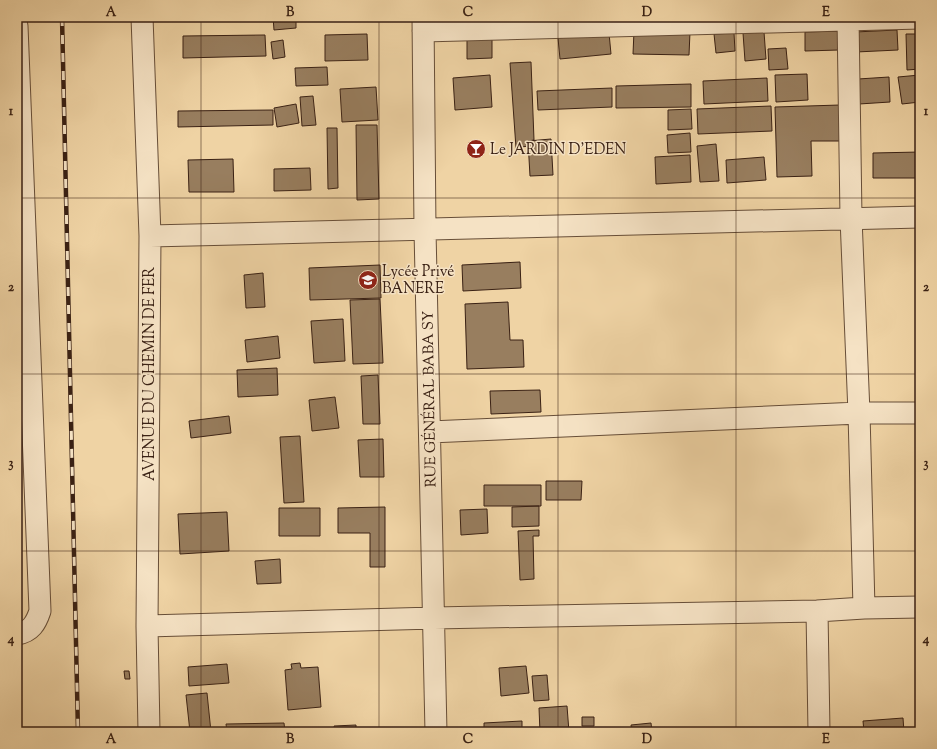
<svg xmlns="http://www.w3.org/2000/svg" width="937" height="749" viewBox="0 0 937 749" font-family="'Sorts Mill Goudy',serif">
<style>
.building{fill:#987e5f;stroke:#3a2114}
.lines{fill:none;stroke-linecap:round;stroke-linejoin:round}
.street-casing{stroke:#674e38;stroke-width:23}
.street{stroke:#f5e2c4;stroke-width:21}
.rail-casing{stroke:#3a2114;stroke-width:4.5}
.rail{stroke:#f5e2c4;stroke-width:3;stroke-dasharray:9;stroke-linecap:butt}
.grid{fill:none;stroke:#3a2114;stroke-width:1;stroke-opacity:0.55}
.labels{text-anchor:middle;stroke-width:3;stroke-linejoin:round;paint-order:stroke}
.poi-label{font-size:15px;fill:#3a2114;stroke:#f5e2c4;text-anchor:start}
.street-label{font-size:15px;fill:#3a2114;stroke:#f5e2c4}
.neatline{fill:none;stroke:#3a2114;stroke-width:1.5}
.grid-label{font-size:13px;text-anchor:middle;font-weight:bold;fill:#3a2114}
</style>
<rect width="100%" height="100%" fill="#efd3a4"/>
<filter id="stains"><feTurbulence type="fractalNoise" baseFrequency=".005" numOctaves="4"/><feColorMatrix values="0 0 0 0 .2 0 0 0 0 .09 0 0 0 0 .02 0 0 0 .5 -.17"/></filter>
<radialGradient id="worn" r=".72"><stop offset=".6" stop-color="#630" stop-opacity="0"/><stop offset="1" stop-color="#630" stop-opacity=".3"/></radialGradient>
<!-- building -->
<path class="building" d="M273,17H296V28L274,30Z
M897,30L898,50L856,52L855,32Z
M634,31L690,32L689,55L633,54Z
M839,31V50L805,51V32Z
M764,32L766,59L745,61L743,33Z
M609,33L611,54L560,59L558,38Z
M734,33L735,51L716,53L714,34Z
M367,34L368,60L325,61V35Z
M906,34H920V69L907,70Z
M265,35L266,56L183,58V36Z
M492,36V58L467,59V37Z
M283,40L285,57L273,59L271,42Z
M786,48L788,69L769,70L768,49Z
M531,62L534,140L528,141V146L516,148L510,63Z
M327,67L328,85L296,86L295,68Z
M807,74L808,100L776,102L775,75Z
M490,75L492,107L455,110L453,78Z
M920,75V102L902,104L898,77Z
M889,77L890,102L859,104L858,79Z
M767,78L768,101L704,104L703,81Z
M691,84V107L616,108V86Z
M376,87L378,120L342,122L340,89Z
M612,88V107L538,110L537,91Z
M313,96L316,125L302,126L300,97Z
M296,104L299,123L277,127L274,108Z
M840,105L841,141H811L812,176L777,177L775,107Z
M771,106L772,131L698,134L697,109Z
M691,109L692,129L668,130V110Z
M273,110V125L178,127V111Z
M356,125H377L379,199L357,200Z
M327,128H337L338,188L328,189Z
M690,133L691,152L668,153L667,135Z
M551,139L553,175L530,176L528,141Z
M716,144L719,181L700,182L697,146Z
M920,152V178H873V153Z
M690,155L691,182L656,184L655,157Z
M764,157L766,180L727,183L726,160Z
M233,159L234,192H189L188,160Z
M310,168L311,190L274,191V169Z
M520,262L521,288L463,291L462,265Z
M380,265L381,298L310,300L309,268Z
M263,273L265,307L246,308L244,275Z
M380,299L383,363L353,364L350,300Z
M508,302L510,340H523L524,367L467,369L465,304Z
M343,319L345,361L314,363L311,321Z
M278,336L280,358L247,362L245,340Z
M277,368L278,395L238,397L237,370Z
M378,375L380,424H363L361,376Z
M540,390L541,412L491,414L490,391Z
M335,397L339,428L312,431L309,400Z
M229,416L231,433L191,438L189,421Z
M300,436L304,502L284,503L280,437Z
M383,439L384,477H360L358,440Z
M546,481H582L581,500H546Z
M484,485H541V506H484Z
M539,506V526L512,527V507Z
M385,507V567H370V533H338V508Z
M279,508H320V536H279Z
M487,509L488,533L461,535L460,510Z
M227,512L229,551L180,554L178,514Z
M539,530V536H533L534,579L520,580L518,531Z
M280,559L281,583L257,584L255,561Z
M300,663L301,668L318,667L321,707L288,710L285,670L292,669L291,664Z
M227,664L229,683L189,686L188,667Z
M526,666L529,693L501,696L499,668Z
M124,671H129L130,679H125Z
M547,675L549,700L534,701L532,676Z
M207,693L211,732H190L186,695Z
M567,706L569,732H540L539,708Z
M582,717H594V726H582Z
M903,718L904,732H864L863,721Z
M522,721V732H484V723Z
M284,723L285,732H227L226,724Z
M651,723L652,732H632L631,725Z
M356,725V732H335L334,726Z"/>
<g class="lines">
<!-- street casing -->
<g class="street-casing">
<path id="street" d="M142,17L150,236L147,626L149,732
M423,17L425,230L436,732
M848,17L851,218L859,413L864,608
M17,26L40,611C36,623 31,632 17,634
M423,31L920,18
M150,236L920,217
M430,432L859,413H920
M817,611L819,732
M147,626L434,618L817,611L864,608L920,607"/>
</g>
<!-- street -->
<use href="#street" class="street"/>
<!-- rail casing -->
<g class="rail-casing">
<path id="rail" d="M62,17L78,732"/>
</g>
<!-- rail -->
<use href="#rail" class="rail"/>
</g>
<!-- grid -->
<path class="grid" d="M201,17V732M379,17V732M558,17V732M736,17V732M17,198H920M17,374H920M17,551H920"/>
<!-- icons -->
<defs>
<g id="bar-disc" transform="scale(1)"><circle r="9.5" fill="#8f2418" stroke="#f5e2c4"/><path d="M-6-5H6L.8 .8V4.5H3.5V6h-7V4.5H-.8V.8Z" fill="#fff"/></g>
<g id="school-disc" transform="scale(1)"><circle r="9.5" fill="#8f2418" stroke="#f5e2c4"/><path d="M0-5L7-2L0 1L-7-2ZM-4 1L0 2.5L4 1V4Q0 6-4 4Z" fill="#fff"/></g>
</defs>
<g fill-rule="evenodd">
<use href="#bar-disc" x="476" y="149"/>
<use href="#school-disc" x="368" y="280"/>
</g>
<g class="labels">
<!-- poi labels -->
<g class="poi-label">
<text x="490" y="154">Le JARDIN D'EDEN</text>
<text x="382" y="276">Lycée Privé<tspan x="382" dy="17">BANERE</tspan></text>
</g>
<!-- street labels -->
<g class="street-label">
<text transform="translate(149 374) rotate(-90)" y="5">AVENUE DU CHEMIN DE FER</text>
<text transform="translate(429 399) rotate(-91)" y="5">RUE GÉNÉRAL BABA SY</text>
</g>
</g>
<!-- margin -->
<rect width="937" height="749" fill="none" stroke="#efd3a4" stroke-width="44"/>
<rect x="22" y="22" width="893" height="705" class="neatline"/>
<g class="grid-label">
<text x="111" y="16">A</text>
<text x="290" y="16">B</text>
<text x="468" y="16">C</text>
<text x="647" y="16">D</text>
<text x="826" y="16">E</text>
<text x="11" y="115">1</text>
<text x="926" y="115">1</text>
<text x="11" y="291">2</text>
<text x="926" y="291">2</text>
<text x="11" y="467">3</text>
<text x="926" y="467">3</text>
<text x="11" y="643">4</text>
<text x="926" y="643">4</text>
<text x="111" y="743">A</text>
<text x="290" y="743">B</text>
<text x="468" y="743">C</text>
<text x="647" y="743">D</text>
<text x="826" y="743">E</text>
</g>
<rect width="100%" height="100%" filter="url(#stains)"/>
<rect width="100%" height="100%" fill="url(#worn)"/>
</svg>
